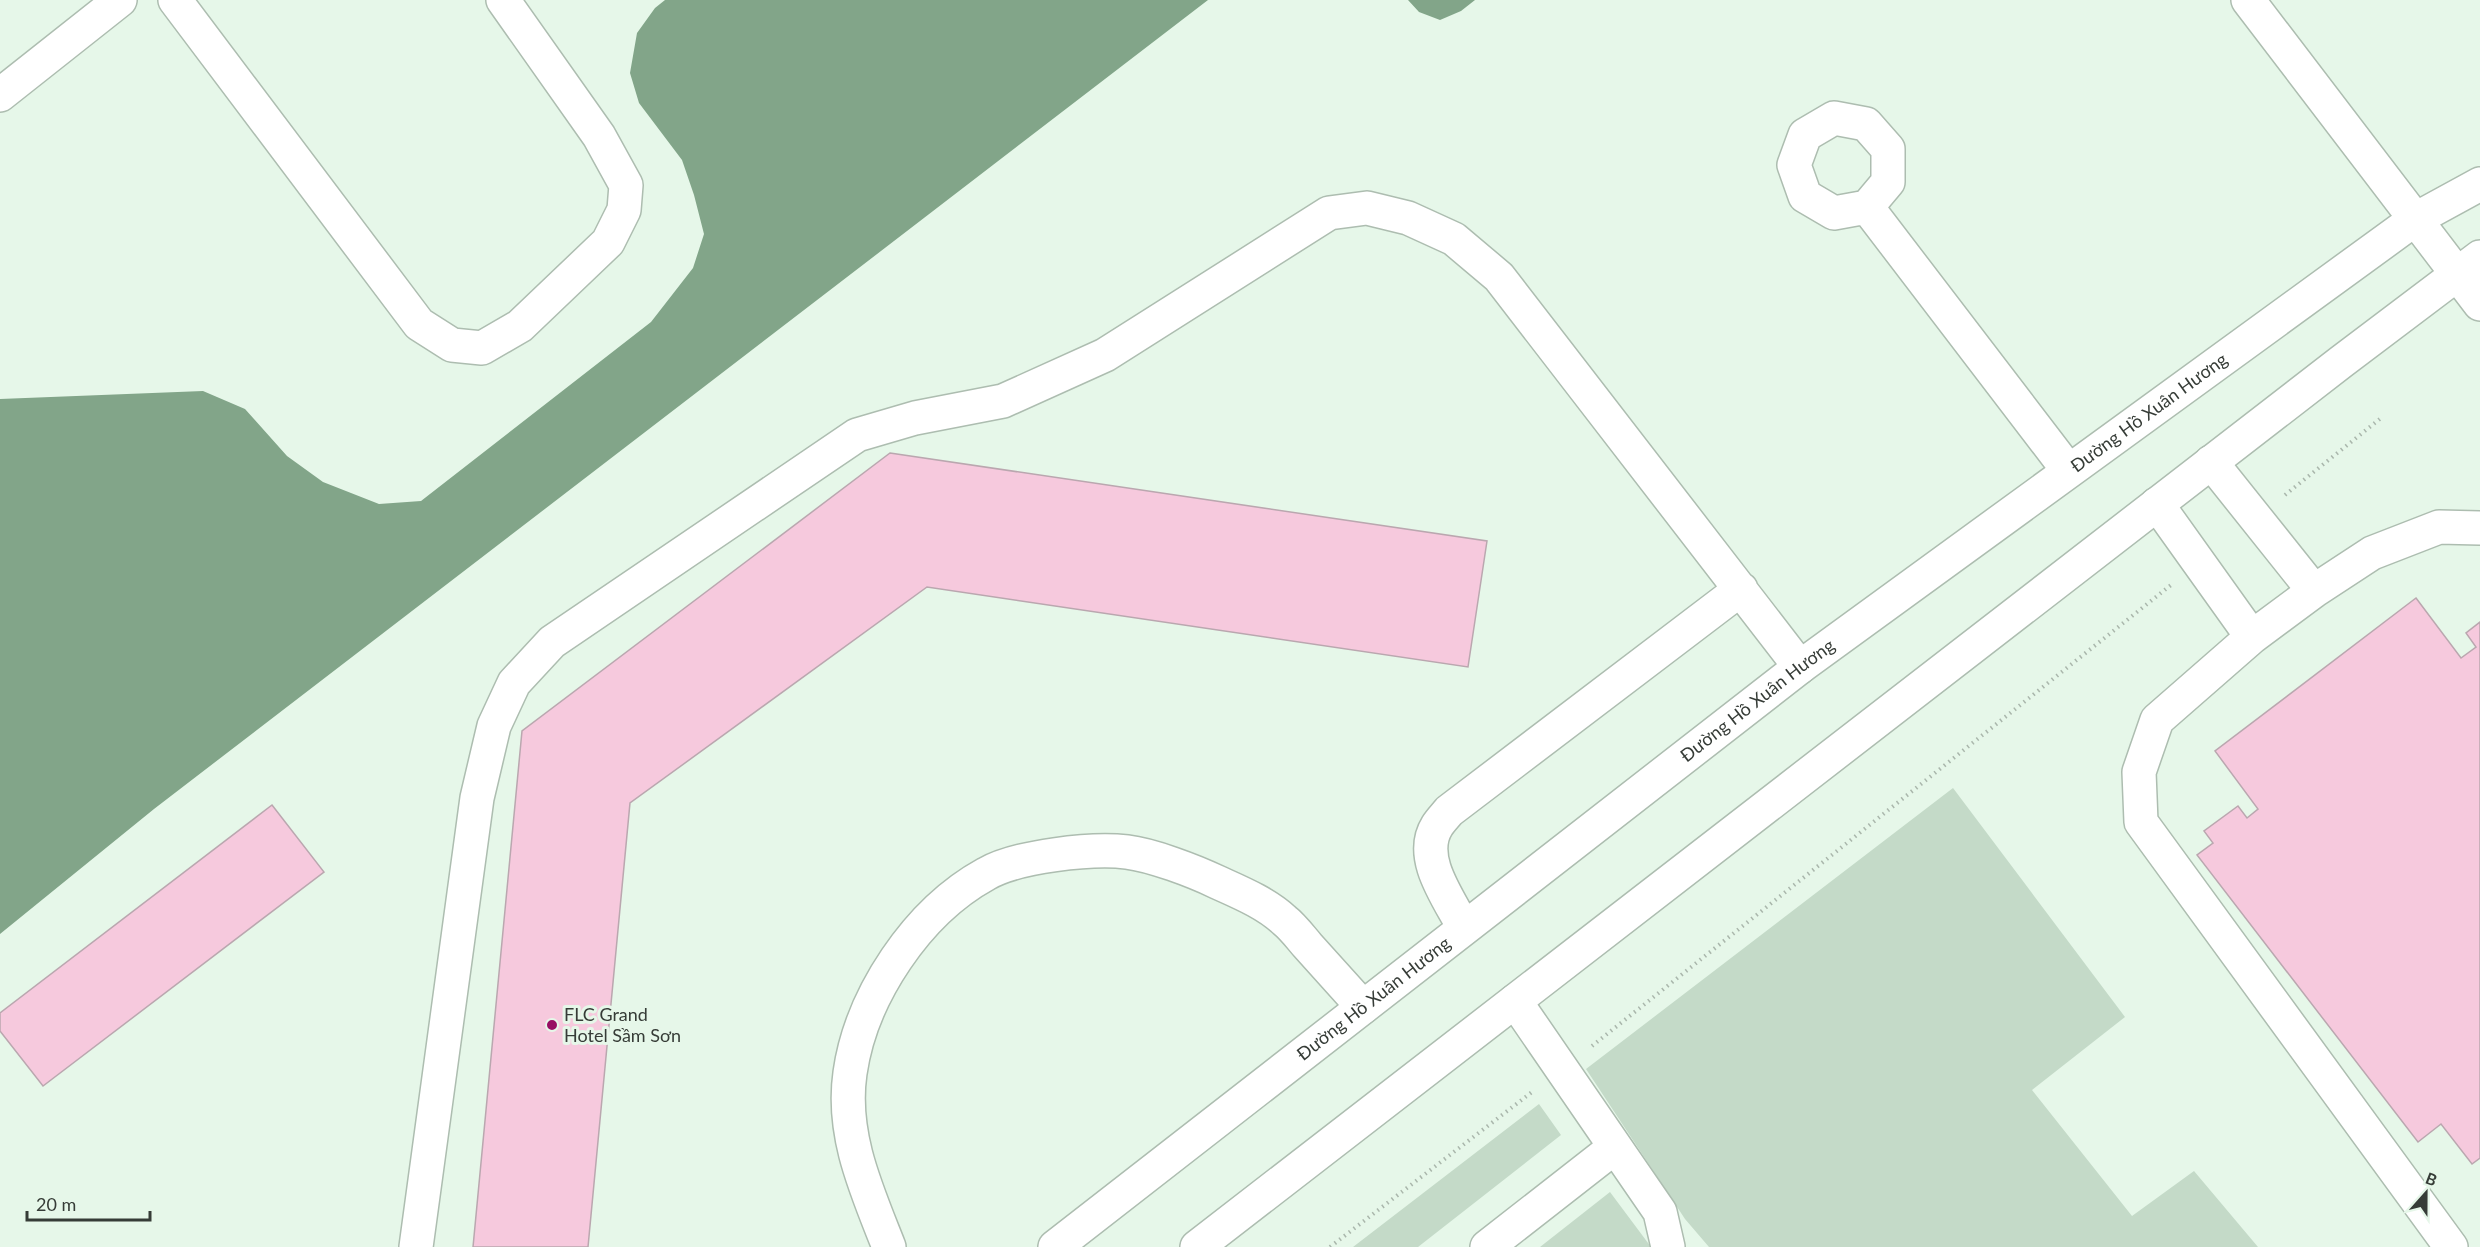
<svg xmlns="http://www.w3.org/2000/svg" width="2480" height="1247" viewBox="0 0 2480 1247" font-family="Lato,sans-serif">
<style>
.green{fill:#c4dac8}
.water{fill:#82a589}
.building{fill:#f6c9dd;stroke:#baa7af;stroke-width:1.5}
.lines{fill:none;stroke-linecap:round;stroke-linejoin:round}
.minor-casing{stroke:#adbdb0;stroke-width:36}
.major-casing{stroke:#adbdb0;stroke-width:36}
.path{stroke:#aab7ac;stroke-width:4;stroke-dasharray:1.5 4.5;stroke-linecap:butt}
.minor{stroke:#fff;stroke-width:33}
.major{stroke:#fff;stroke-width:33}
.poi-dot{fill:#970e63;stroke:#e6f7e9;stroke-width:2}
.labels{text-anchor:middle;stroke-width:6;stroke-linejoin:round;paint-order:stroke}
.street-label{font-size:18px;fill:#363c37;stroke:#e6f7e9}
.poi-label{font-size:18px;fill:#363c37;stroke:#e6f7e9;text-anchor:start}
</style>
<rect width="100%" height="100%" fill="#e6f7e9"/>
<!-- green -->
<path class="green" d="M1953,788L2125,1017L2032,1090L2132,1216L2194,1171L2258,1247H1709L1685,1219L1586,1069Z
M1539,1104L1561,1135L1418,1247H1353Z
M1610,1192L1651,1247H1540Z"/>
<!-- water -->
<path class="water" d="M665,0H1208L154,809L0,934V399L203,391L245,409L287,456L323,482L379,504L421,501L651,322L693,268L704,234L694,195L682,160L639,103L630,73L637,33L655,8Z
M1408,0H1475L1461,11L1440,20L1419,12Z"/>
<!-- building -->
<path class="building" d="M890,453L1487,541L1468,667L927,587L630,803L588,1247H473L522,731Z
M2416,598L2461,658L2476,647L2466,633L2480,622V1158L2472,1164L2441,1124L2418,1142L2197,855L2213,843L2204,831L2238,806L2247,818L2258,809L2215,751Z
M272,805L324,872L43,1086L0,1031V1013Z"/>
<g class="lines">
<!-- minor casing -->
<g class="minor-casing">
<path id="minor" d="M175,0L419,324L452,345L482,348L520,326L608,242L624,210L626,185L599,136L503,0
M2248,0L2480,304
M0,95L120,0
M1834,118L1866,124L1888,149V182L1867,207L1834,213L1805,196L1794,165L1805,135Z
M1867,207L2068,470
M2211,462L2314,591
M2157,504L2252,637
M1464,928C1450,900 1417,858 1437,826C1440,821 1445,816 1449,811L1741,589
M1515,1001L1660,1212L1668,1247
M416,1247L477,798L494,726L514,683L552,642L857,435L915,418L1003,401L1105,355L1329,213L1367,208L1408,218L1454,239L1499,277L1800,667
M889,1247C867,1191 841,1135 850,1073C861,996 917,912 986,874C1017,856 1092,848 1127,852C1152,855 1194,871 1217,882C1239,892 1266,903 1284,920C1293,927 1301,938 1308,946C1327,967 1345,987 1363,1007
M1487,1247L1615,1147
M2451,1247L2141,822L2139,772L2157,720L2252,637L2314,591L2372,553L2439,527L2480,528"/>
</g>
<!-- major casing -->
<g class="major-casing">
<g id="major">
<path id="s1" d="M1055,1247L1800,667L2414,220L2480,184"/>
<path d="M1197,1247L2341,362L2480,257"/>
</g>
</g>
<!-- path -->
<path class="path" d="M2285,495L2381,418
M1592,1046L2171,585
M1330,1247L1532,1092"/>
<!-- minor -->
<use href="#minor" class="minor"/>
<!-- major -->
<use href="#major" class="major"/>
</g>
<!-- markers -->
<circle class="poi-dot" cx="552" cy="1025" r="6"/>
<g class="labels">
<!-- street labels -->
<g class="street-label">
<text dy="6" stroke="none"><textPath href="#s1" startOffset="1376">Đường Hồ Xuân Hương</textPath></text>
<text dy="6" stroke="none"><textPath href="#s1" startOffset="890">Đường Hồ Xuân Hương</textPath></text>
<text dy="6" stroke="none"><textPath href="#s1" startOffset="404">Đường Hồ Xuân Hương</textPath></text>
</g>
<!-- poi labels -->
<g class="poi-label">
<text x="564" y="1021">FLC Grand<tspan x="564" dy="21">Hotel Sầm Sơn</tspan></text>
</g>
</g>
<!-- north arrow -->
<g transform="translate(2426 1193) rotate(21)" stroke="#e6f7e9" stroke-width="4.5" paint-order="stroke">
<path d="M0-4.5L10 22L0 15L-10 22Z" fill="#363c37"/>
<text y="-9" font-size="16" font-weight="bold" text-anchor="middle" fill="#363c37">B</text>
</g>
<!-- scale -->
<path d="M27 1211v9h123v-9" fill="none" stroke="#363c37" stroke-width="3"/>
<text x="36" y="1211" font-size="18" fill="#363c37" stroke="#e6f7e9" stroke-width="4.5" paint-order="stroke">20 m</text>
</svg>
